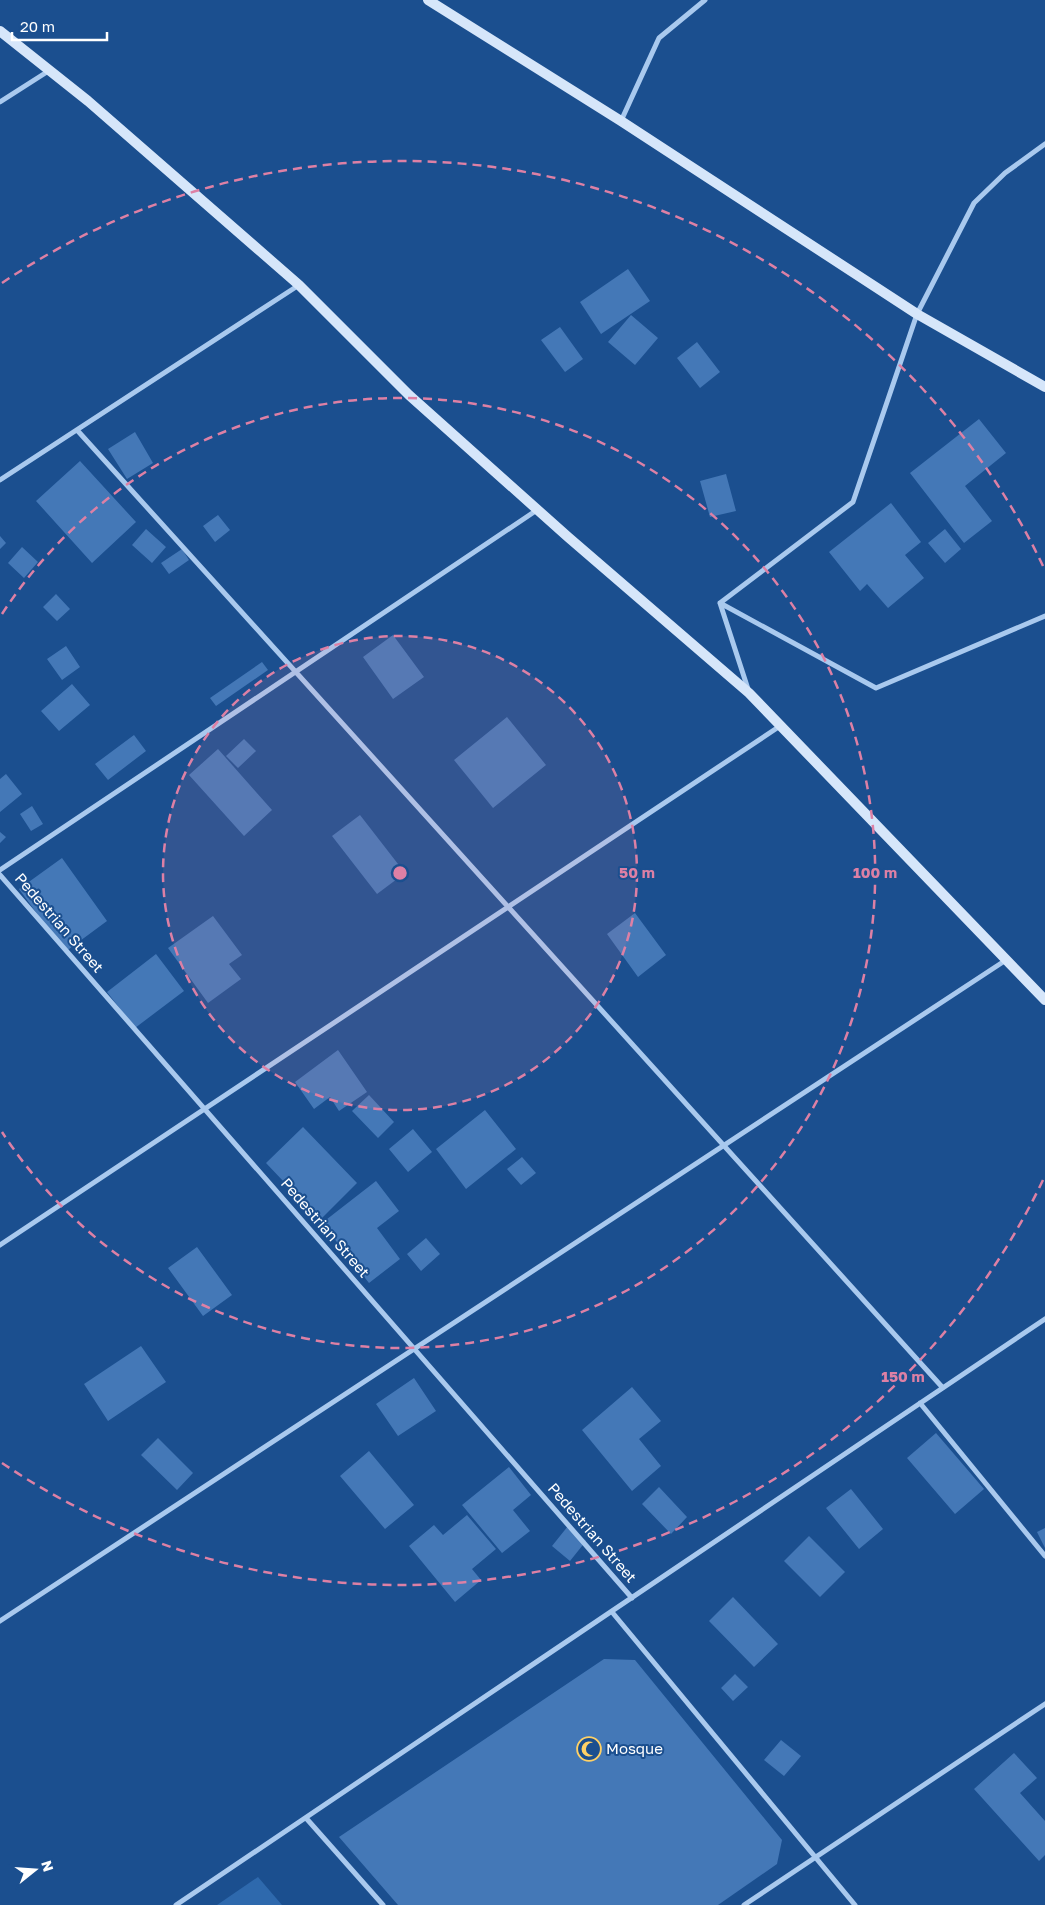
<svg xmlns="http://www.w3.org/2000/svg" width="1045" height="1905" viewBox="0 0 1045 1905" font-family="'Golos Text',sans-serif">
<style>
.green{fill:#2e69ad}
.building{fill:#4478b7}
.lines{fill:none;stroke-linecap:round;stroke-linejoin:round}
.street{stroke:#a9c9ee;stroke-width:5}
.secondary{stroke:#d6e6fa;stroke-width:10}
.ring{fill:none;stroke:#dd80a5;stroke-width:2.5;stroke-dasharray:9 6}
.labels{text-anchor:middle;stroke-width:4;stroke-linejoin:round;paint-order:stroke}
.street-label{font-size:15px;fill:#fff;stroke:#1b4f8f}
.poi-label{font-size:15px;fill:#fff;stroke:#1b4f8f;text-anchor:start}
.centre{fill:#dd80a5;stroke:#1b4f8f;stroke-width:2.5}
.ring-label{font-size:15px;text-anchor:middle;font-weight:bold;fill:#dd80a5;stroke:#1b4f8f;stroke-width:4;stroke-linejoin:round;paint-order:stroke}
</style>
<rect width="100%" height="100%" fill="#1b4f8f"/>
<!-- green -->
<path class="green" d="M258,1877L282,1905H217Z"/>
<!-- building -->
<path class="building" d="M628,269L650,301L601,334L580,302Z
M631,315L658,338L635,365L608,342Z
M560,327L583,359L565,372L541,340Z
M697,342L720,372L700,388L677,358Z
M979,419L1006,453L965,486L992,521L964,543L910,473Z
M135,432L153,463L127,479L108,449Z
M80,461L136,522L92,563L36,501Z
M726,474L736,511L710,517L700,481Z
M891,503L921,542L905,555L924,578L888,608L867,584L860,591L829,552Z
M218,515L230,530L215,542L203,526Z
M146,529L166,547L152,563L132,545Z
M945,529L961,549L945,563L928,543Z
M0,536L6,543L0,549Z
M22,547L38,562L24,578L8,563Z
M182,549L189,560L169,574L161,563Z
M56,594L70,609L57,621L43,607Z
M393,635L424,677L393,699L363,657Z
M66,646L80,667L62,680L47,659Z
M262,662L268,670L216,706L210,698Z
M72,684L90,705L59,731L41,711Z
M507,717L546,765L493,808L454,760Z
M134,735L146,751L108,780L95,764Z
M244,739L256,751L238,768L226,756Z
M218,749L272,810L244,836L189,775Z
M6,774L22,794L0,812V779Z
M32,806L43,824L31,831L20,814Z
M360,815L405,873L377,894L332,836Z
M0,832L6,837L0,843Z
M62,858L107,921L65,952L19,889Z
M635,913L666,955L638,977L607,934Z
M213,916L242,955L229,964L241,979L208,1003L168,948Z
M156,954L184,991L135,1028L107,992Z
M338,1050L367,1092L339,1111L330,1097L314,1109L295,1082Z
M369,1095L394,1122L378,1138L352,1111Z
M485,1110L516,1149L466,1189L436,1149Z
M303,1127L357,1183L320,1220L266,1163Z
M413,1129L432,1152L408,1172L389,1149Z
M522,1157L536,1173L521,1185L507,1169Z
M376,1181L399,1211L377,1228L400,1259L369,1283L322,1223Z
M426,1238L440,1254L421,1271L407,1254Z
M197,1247L232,1295L203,1316L168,1268Z
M141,1346L166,1382L108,1421L84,1384Z
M414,1378L436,1411L398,1436L376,1404Z
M632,1387L661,1421L639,1439L661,1466L632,1491L582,1430Z
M936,1433L984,1489L955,1514L907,1458Z
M158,1438L193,1473L177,1490L141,1455Z
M369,1451L414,1505L385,1529L340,1476Z
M509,1467L531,1495L513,1510L530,1531L502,1553L462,1505Z
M659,1487L687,1517L671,1534L642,1504Z
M851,1489L883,1529L859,1549L826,1508Z
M467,1515L496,1549L472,1569L481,1580L455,1602L409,1546L434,1525L443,1535Z
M568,1526L586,1541L570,1561L552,1546Z
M1045,1528V1548L1037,1532Z
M809,1536L845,1572L820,1597L784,1561Z
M733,1597L778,1644L754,1667L709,1621Z
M604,1659L635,1660L782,1840L777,1864L718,1905H398L339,1837Z
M735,1674L748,1687L733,1701L721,1688Z
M781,1740L801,1756L784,1776L764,1760Z
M1014,1753L1037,1778L1020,1793L1045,1821V1855L1039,1861L974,1789Z"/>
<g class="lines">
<!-- street -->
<path class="street" d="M0,102L50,70
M621,121L659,38L705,0
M77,430L943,1388
M0,480L299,285
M720,603L853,502L917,314L974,203L1005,173L1045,144
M748,689L720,603L876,688L1045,616
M0,870L537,510
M0,875L632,1598
M0,1245L780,726
M920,1403L1045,1556
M612,1612L855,1905
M0,1621L1006,960
M306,1818L383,1905
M176,1905L1045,1319
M744,1905L1045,1704"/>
<!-- secondary -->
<path class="secondary" d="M428,0L621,121L917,314L1045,387
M0,31L88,101L299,285L409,395L568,537L749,693L1045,1000"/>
</g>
<!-- distance rings -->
<circle cx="400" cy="873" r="237" fill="#dd80a5" fill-opacity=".12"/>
<g class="ring">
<circle cx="400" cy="873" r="237"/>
<path d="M2 614A475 475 0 1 1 2 1132"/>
<path d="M1043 1180A712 712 0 0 1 2 1463M2 283A712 712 0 0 1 1043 566"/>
</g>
<!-- icons -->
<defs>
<g id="mosque-ring" transform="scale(1.25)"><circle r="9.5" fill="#1b4f8f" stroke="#ffd166" stroke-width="1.5"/><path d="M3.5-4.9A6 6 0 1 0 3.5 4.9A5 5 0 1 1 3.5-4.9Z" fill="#ffd166"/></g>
</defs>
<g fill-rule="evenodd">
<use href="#mosque-ring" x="589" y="1749"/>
</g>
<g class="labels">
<!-- street labels -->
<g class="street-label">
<text transform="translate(59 923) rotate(49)" y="5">Pedestrian Street</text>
<text transform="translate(325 1228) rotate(49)" y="5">Pedestrian Street</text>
<text transform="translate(592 1533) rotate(49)" y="5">Pedestrian Street</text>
</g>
<!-- poi labels -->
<g class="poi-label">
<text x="606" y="1754">Mosque</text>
</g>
</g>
<circle cx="400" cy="873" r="8" class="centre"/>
<g class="ring-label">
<text x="637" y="878">50 m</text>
<text x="875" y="878">100 m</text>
<text x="903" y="1382">150 m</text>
</g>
<!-- north arrow -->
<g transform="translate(35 1870) rotate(73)" stroke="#1b4f8f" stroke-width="4" paint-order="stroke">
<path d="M0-4L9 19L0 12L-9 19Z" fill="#ffffff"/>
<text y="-8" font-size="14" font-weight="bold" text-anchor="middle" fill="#ffffff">N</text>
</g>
<!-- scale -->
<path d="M12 32v8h95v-8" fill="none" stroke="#ffffff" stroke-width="2.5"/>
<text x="20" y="32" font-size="15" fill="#ffffff" stroke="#1b4f8f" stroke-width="4" paint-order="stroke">20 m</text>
</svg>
